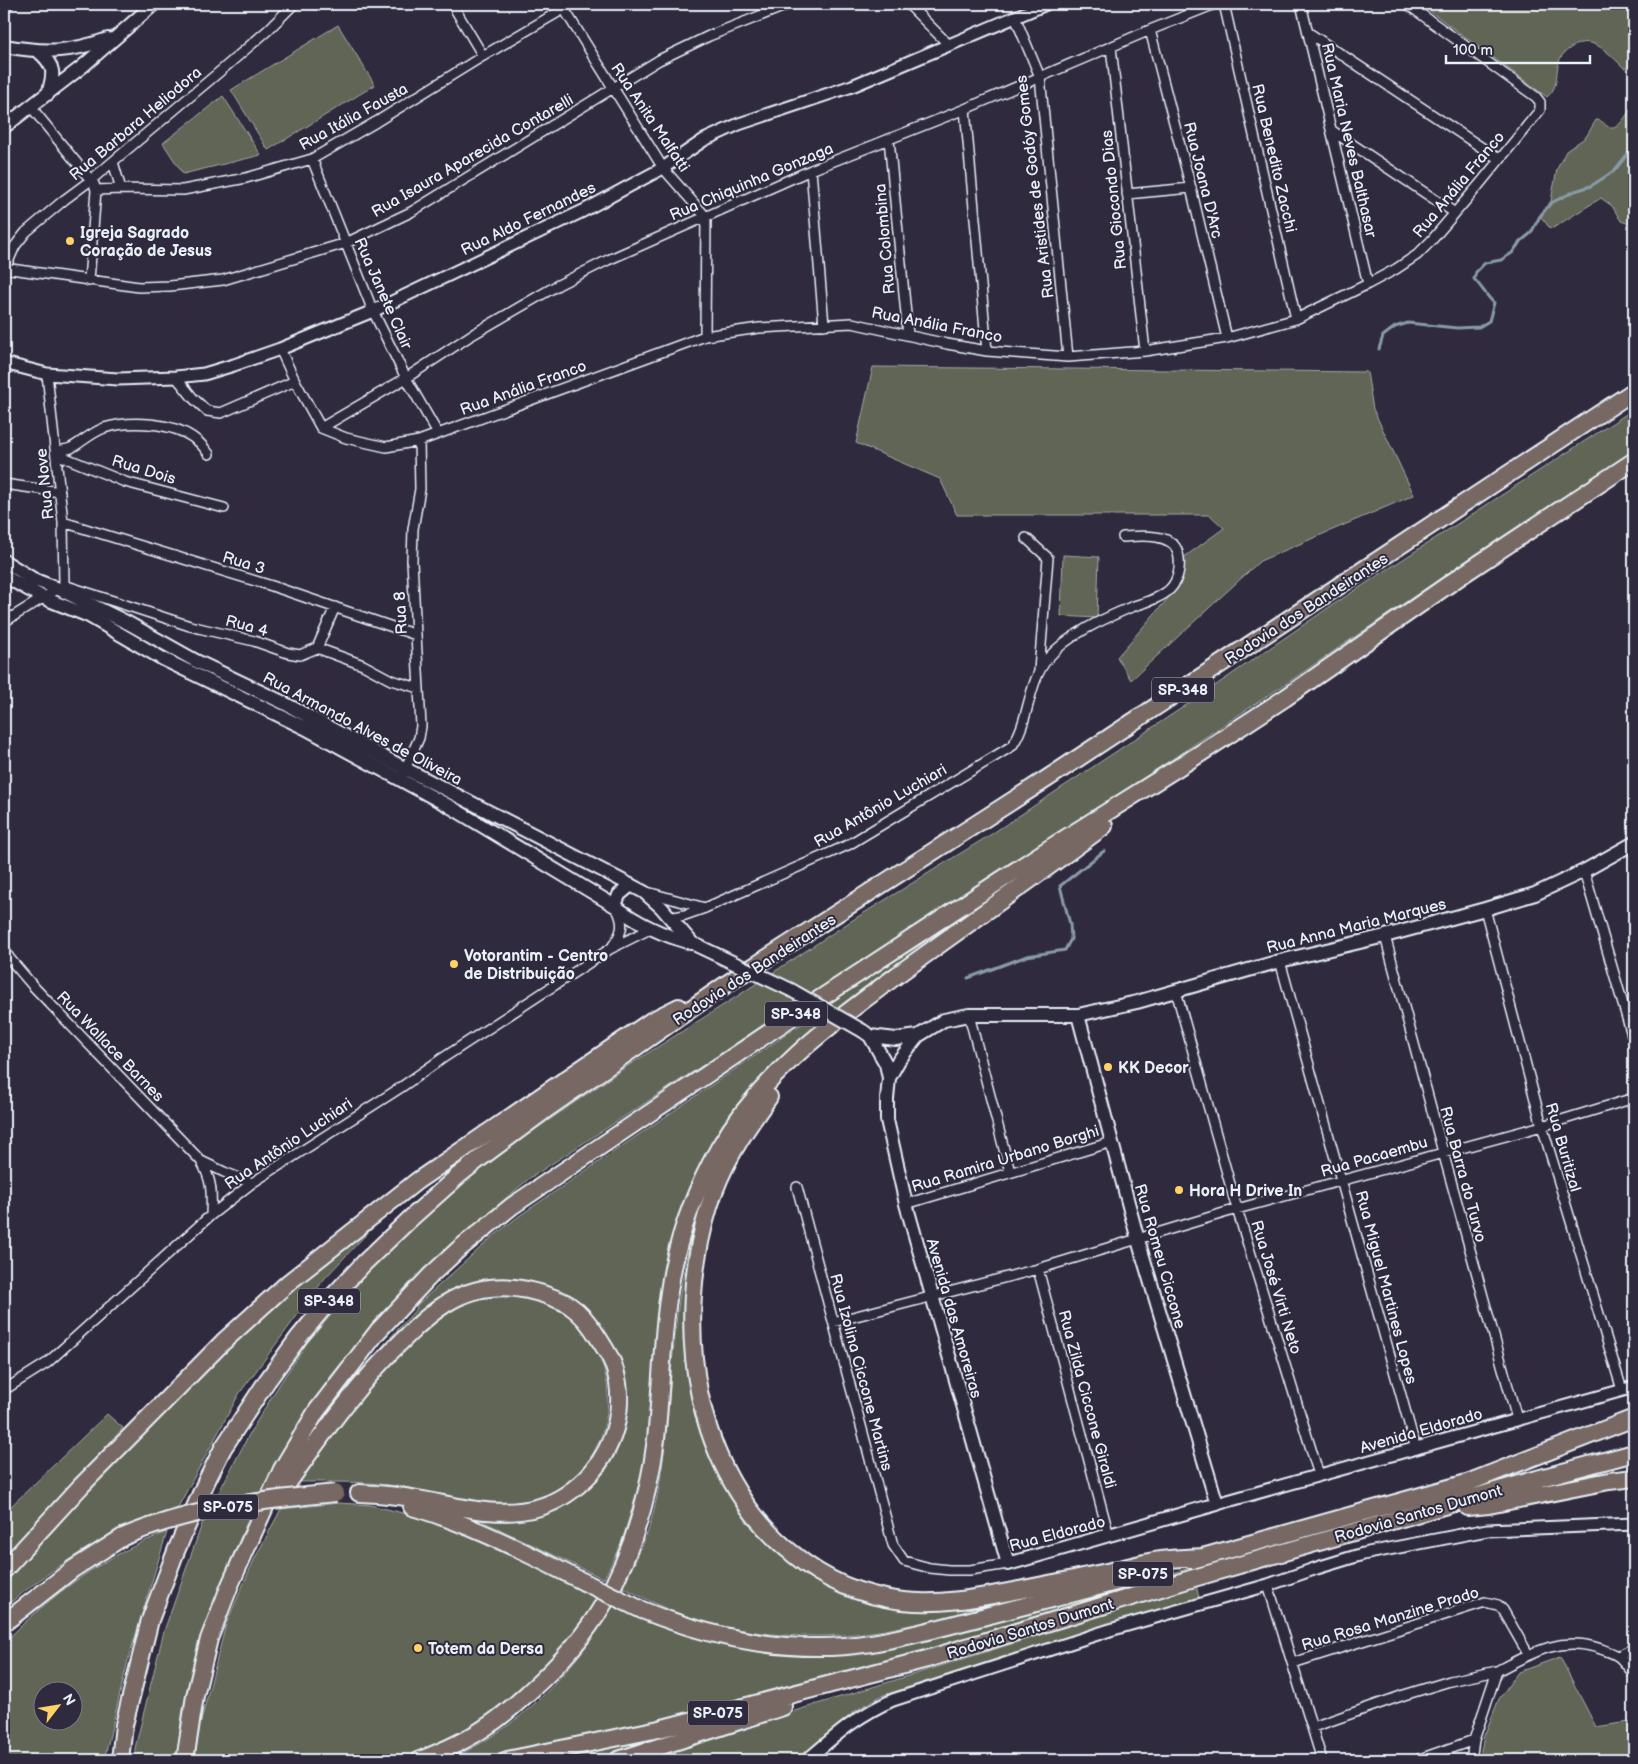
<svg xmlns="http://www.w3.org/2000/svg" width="1638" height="1764" viewBox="0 0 1638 1764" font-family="'Balsamiq Sans',sans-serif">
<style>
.green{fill:#606557;stroke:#a4aba8;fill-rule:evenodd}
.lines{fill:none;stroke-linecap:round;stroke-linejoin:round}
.stream{stroke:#899ba9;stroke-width:3}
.minor-casing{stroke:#e8f1f8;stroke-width:12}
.tertiary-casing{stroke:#e8f1f8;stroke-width:15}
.secondary-casing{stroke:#e8f1f8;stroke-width:16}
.motorway-casing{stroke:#e8f1f8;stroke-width:20}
.minor{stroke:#2f2a3d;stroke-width:9}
.tertiary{stroke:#2f2a3d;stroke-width:11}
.secondary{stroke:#2f2a3d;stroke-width:12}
.motorway{stroke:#776864;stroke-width:16}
.secondary-bridge-casing{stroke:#e8f1f8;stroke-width:16;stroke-linecap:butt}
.motorway-bridge-casing{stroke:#e8f1f8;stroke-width:20;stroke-linecap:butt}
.secondary-bridge{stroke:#2f2a3d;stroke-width:12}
.motorway-bridge{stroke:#776864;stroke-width:16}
.poi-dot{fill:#ffd166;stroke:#2f2a3d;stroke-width:2}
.labels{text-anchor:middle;stroke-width:4;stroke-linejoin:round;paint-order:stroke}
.shield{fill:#2f2a3d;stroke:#b0b5c0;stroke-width:1}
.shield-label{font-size:15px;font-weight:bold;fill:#e8f1f8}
.street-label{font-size:16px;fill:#e8f1f8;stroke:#2f2a3d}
.poi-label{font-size:16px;font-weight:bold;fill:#e8f1f8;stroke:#2f2a3d;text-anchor:start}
</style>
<rect width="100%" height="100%" fill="#2f2a3d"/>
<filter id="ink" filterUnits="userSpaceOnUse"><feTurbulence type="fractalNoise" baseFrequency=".02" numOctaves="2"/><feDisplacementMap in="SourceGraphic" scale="10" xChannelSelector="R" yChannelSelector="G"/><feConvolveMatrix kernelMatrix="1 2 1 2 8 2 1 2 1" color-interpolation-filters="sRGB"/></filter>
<g filter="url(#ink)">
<!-- green -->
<path class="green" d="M1420,4H1634V63L1629,68H1624C1610,55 1593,33 1572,47C1566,51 1561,55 1559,62C1555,75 1559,87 1547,97Z
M338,25L375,85L268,150L231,90Z
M223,96L261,155L183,174L163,143Z
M1634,104V226L1621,221L1612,206L1601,198L1553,228L1549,227L1541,217L1551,201L1557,169L1566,151L1586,137L1596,120C1604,120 1604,126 1611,128C1619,130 1630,109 1634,104Z
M873,367L1367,372L1373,409L1414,495L1260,561L1131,680L1117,657L1175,590L1183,558L1224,528L1210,515H957L940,479L856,443Z
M1634,409V452L1460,565L1290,681L844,976L757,1030L530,1178L443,1251L379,1318L330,1377L288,1442L266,1482L250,1515L220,1586L194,1661L183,1708L176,1760H134L135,1748L164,1631L202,1524L251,1431L279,1385L307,1343L373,1266L414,1225L455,1189L529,1134L626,1067L736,997L851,921L990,835L1206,692L1328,608Z
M1063,555L1099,557L1097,618L1061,616Z
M966,917L842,1009L702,1163L678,1215L671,1243L659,1326L645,1458L637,1492L622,1541L604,1579L472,1516C487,1519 502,1523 517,1520C545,1516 585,1497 602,1475C651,1412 625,1318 552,1289C531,1280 504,1275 481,1281C461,1286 447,1300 430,1312C414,1325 399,1337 383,1349L381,1348L417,1308L416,1306L491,1238L519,1216L809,1019L833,1001L835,996C878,969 923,945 966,917Z
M711,1179L688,1296L722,1475L838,1587L978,1603L977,1608C950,1615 923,1623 896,1628C824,1642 746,1638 678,1613C659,1606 640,1596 622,1587C632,1568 642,1549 649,1528C664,1479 667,1426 671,1375C677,1308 684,1241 711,1179Z
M375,1225L325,1278L239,1394L177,1509C159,1515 140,1520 123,1529C84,1547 37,1580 4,1608V1579L77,1500L215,1360L279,1299Z
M506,1294C526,1296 546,1301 563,1312C634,1360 618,1475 534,1499C488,1512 442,1492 397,1486C363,1481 329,1482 295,1482L346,1413L422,1329L451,1309L467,1302L481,1298Z
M107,1414L123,1428L4,1558V1513Z
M339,1503L370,1505L391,1510L440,1523L550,1571L598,1598L557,1655L514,1697L466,1732L401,1760H194L201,1721L226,1624L254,1560L281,1509Z
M167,1532L128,1660L104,1760H4V1643C50,1595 105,1555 167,1532ZM42,1692H72V1722H42Z
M1190,1568L1191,1571L915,1654L670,1719L480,1760H447C518,1731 574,1671 613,1606L641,1618L797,1653L1106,1591Z
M1196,1585L1199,1598L1056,1640L881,1696L855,1711L797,1760H636C822,1702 1010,1646 1196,1585Z
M1560,1657L1596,1727L1634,1721V1760H1479L1484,1736L1499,1699L1518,1672Z
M685,1732L598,1760H549Z"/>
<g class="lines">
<!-- stream -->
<path class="stream" d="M1379,349L1383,336L1395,327L1408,323L1457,328L1479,327L1489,321L1494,303C1486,296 1482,287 1474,279L1476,272L1485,263L1501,260L1512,253L1520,242L1531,233L1540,216L1551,203L1575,191L1591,186L1614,171L1630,151L1634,128
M968,978L1027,956L1065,950L1071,939L1070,924L1060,886L1104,851"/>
<!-- minor casing -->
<g class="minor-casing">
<path id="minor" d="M452,4L483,56
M561,4L663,168L706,217L705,336
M908,4L949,45
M1224,4L1296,319
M1301,4L1368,284
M4,8L9,4
M1015,17L1040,77L1068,357
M1150,30L1191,188L1227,338
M1309,33L1499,159
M1111,47L1145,351
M31,107L94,184L96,190L89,281
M965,109L987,351
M1331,130L1455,213
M889,139L908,335
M312,159L373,311L406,378L438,434
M113,162L121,189
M811,170L824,325
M96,190L121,189L183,190L246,178L312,159L376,122L483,56L572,4
M1127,194L1191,188
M4,268L139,287L170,286L223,280L346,243L411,212L659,60L709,36L790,4
M4,271L15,246L26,232L64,200L91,180L224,68L268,30L294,4
M280,349L295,381L321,428L346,438L386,447L419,441L705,336L759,328L852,323L947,344L987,351L1068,357L1145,351L1227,338L1296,319L1368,284L1396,269L1417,255L1431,241L1478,186L1540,110V102L1536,97L1407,4
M176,377L193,398L207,411L221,413L295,381
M321,428L406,378L470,336L558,285L608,260L811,170L965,109L1150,30L1215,4
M56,451C60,450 66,450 71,448C82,442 91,433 104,428C130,420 174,422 196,440C201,443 205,449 209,454
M56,454L125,482L224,508
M4,484L60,492
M63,522L272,586L416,635
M1026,538L1048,558L1039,670
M64,585L190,626L254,641L288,653L300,655L317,648L363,665L391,680L419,688
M4,622L64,585L63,522L47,374
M317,648L335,607
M403,774L419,738L421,726L412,561L413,529L420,489L419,441
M1584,871L1634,1042
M647,892L705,908
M1485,909L1542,1126L1622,1390
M669,918L685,915L705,908L848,845L1012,746C1030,720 1027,683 1048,658C1068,635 1101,620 1129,608C1142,603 1160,599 1170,589C1179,580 1181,564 1178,553C1173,532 1139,536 1123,537
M1385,936L1443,1152L1517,1419
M612,947C622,933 625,925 617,909
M4,949L10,959L33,986L201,1161C212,1180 212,1192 211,1215
M1280,961L1416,1449
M1176,991L1237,1209L1319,1475
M969,1015L1010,1172
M201,1161L224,1172L252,1183
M797,1187L893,1545L904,1561L930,1568L949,1570H970L1008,1564
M906,1204L1112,1142
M1038,1269L1109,1536
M833,1322L1038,1269L1237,1209L1542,1126L1634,1098
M4,1390L47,1363L211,1215L252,1183L400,1088L443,1058L610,949L650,929
M1268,1585L1322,1760
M1618,1656L1634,1648
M1293,1663L1485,1602L1498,1605L1503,1610L1528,1654
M1313,1727L1404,1695L1450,1681L1497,1671
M1417,1760L1474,1740
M1471,1760L1474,1740L1497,1671C1531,1653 1561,1635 1601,1649C1606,1651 1614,1653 1619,1657C1624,1661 1629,1669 1634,1674"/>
</g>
<!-- tertiary casing -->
<g class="tertiary-casing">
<path id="tertiary" d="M4,363L47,374L118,379L176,377L204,374L234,365L280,349L373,311L583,211L663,168L704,140L739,124L852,86L1046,4
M1217,1504L1634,1387
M807,1760C835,1736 858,1715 893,1700L1110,1630L1268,1585L1317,1568L1363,1554L1487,1530L1634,1524"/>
</g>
<!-- secondary casing -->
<g class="secondary-casing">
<path id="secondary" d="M4,46C45,53 68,53 108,39
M38,51C56,66 54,74 48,94
M4,127L83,66L154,4
M4,561L35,580L59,589L128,623L196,661L282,702L406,769L644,892L661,907L692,943
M4,576L44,598L89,616L163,659L305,728L449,806L615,906C638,924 662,935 691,943
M615,906L619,895L631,885
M863,1031L870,1036L886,1064L889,1078L887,1099V1120L906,1204L1008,1564L1217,1504L1138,1240L1078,1015
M870,1036L896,1039L918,1036
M889,1078L899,1060L918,1036L944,1020L969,1015H1078L1137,1002L1280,961L1385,936L1485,909L1535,894L1584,871L1634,843"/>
</g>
<!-- motorway casing -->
<g class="motorway-casing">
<path id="motorway" d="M769,1097C745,1130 721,1166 709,1207C673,1324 692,1474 793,1554C824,1580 862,1596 903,1601C941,1605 977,1598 1014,1591C1048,1584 1082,1578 1115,1570C1130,1567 1145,1562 1161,1560C1174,1558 1189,1558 1203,1557
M276,1500C317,1442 356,1384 408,1335C424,1319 443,1302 465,1294C494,1283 526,1287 554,1298C559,1300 565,1302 569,1305C581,1313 592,1327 599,1339C604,1347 610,1356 613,1364C627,1402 616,1444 591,1473C577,1488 560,1501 540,1507C498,1519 458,1506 417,1499C398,1495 379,1494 359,1493
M412,1507C472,1524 528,1554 584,1582
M1467,1507L1489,1505L1609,1481L1634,1478
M1192,1560L1467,1483L1634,1418
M4,1570L81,1486L223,1342L289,1282L417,1181L651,1021L679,1007
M642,1610C714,1639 793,1655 871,1643C910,1637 947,1626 986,1616C1039,1602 1093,1589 1147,1573
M4,1623L73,1569L123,1537
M120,1760L124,1725L150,1620L176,1551L206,1482L223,1448L267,1381L299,1337L334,1295L364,1263L411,1218L459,1175L483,1156L544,1111L728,983L1048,778L1634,391
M185,1760L195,1696L209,1639L230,1585L282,1469L316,1412L378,1331L432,1274L459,1249L512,1206L789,1019L1053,846L1201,753L1285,698L1465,573L1634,461
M420,1760C443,1751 466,1741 486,1727C502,1717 516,1704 529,1692C557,1667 585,1636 604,1603C632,1553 649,1496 656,1439C662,1382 662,1324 673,1268C682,1225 698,1185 719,1148C763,1072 835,1021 904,970C970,922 1038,875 1104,826
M507,1760L659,1729L927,1659L1194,1578L1544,1477L1634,1453
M618,1760L783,1707"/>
</g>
<!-- minor -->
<use href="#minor" class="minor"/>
<!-- tertiary -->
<use href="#tertiary" class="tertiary"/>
<!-- secondary -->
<use href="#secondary" class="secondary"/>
<!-- motorway -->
<use href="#motorway" class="motorway"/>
<!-- secondary-bridge casing -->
<g class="secondary-bridge-casing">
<path id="secondary-bridge" d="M696,945L791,990L863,1031"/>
</g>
<!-- motorway-bridge casing -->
<g class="motorway-bridge-casing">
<path id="motorway-bridge" d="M123,1537C191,1508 263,1500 336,1493
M584,1582L642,1610"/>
</g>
<!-- secondary-bridge -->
<use href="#secondary-bridge" class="secondary-bridge"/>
<!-- motorway-bridge -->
<use href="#motorway-bridge" class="motorway-bridge"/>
</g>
</g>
<!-- markers -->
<g class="poi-dot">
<circle cx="70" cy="241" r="5"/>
<circle cx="454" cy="964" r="5"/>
<circle cx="1108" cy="1067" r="5"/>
<circle cx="1179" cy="1190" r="5"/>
<circle cx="418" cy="1648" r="5"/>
</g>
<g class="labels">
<!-- shield labels -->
<g class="shield">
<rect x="1152" y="677.5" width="62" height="25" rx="4"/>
<rect x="765" y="1001.5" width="62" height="25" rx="4"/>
<rect x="298" y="1288.5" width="62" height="25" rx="4"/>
<rect x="198" y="1494.5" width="60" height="25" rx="4"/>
<rect x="1113" y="1561.5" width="60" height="25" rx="4"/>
<rect x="688" y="1700.5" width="60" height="25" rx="4"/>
</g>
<g class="shield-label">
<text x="1183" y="695">SP-348</text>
<text x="796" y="1019">SP-348</text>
<text x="329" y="1306">SP-348</text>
<text x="228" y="1512">SP-075</text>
<text x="1143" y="1579">SP-075</text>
<text x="718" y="1718">SP-075</text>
</g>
<!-- street labels -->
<g class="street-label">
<text transform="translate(353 116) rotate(-29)" y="6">Rua Itália Fausta</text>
<text transform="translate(651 117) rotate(56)" y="6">Rua Anita Malfatti</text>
<text transform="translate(135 123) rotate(-40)" y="6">Rua Barbara Heliodora</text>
<text transform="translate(1350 140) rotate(77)" y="6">Rua Maria Neves Balthasar</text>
<text transform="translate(472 155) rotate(-30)" y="6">Rua Isaura Aparecida Contarelli</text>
<text transform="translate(1275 158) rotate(77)" y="6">Rua Benedito Zacchi</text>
<text transform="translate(1204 180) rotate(76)" y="6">Rua Joana D'Arc</text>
<text transform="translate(751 181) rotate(-23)" y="6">Rua Chiquinha Gonzaga</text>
<text transform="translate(1458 184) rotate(-50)" y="6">Rua Anália Franco</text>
<text transform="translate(1034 187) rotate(-97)" y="6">Rua Aristides de Godóy Gomes</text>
<text transform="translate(1113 200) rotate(-96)" y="6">Rua Giocondo Dias</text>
<text transform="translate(528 218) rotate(-26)" y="6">Rua Aldo Fernandes</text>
<text transform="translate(884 239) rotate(-95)" y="6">Rua Colombina</text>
<text transform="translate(384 293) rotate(66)" y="6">Rua Janete Clair</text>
<text transform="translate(937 324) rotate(11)" y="6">Rua Anália Franco</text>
<text transform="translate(523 387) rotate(-20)" y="6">Rua Anália Franco</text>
<text transform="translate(144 469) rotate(17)" y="6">Rua Dois</text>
<text transform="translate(44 484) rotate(-96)" y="6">Rua Nove</text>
<text transform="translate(244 562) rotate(17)" y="6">Rua 3</text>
<text transform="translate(1306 608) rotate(-33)" y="6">Rodovia dos Bandeirantes</text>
<text transform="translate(400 613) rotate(-93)" y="6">Rua 8</text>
<text transform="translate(247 625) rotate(15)" y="6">Rua 4</text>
<text transform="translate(363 728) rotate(28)" y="6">Rua Armando Alves de Oliveira</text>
<text transform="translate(880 805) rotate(-30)" y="6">Rua Antônio Luchiari</text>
<text transform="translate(1356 925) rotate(-14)" y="6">Rua Anna Maria Marques</text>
<text transform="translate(754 969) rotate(-33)" y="6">Rodovia dos Bandeirantes</text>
<text transform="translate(111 1046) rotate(46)" y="6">Rua Wallace Barnes</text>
<text transform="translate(288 1143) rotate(-34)" y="6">Rua Antônio Luchiari</text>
<text transform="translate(1564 1147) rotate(74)" y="6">Rua Buritizal</text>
<text transform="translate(1374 1156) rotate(-16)" y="6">Rua Pacaembu</text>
<text transform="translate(1005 1158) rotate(-17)" y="6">Rua Ramira Urbano Borghi</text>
<text transform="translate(1464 1174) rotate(75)" y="6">Rua Barra do Turvo</text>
<text transform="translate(1161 1256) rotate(74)" y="6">Rua Romeu Ciccone</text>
<text transform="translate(1277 1287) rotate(73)" y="6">Rua José Virti Neto</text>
<text transform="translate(1387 1287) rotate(75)" y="6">Rua Miguel Martines Lopes</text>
<text transform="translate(955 1318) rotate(74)" y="6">Avenida das Amoreiras</text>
<text transform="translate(862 1372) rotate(75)" y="6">Rua Izolina Ciccone Martins</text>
<text transform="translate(1088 1399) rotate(75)" y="6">Rua Zilda Ciccone Giraldi</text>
<text transform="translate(1421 1430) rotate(-16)" y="6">Avenida Eldorado</text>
<text transform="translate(1418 1513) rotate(-16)" y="6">Rodovia Santos Dumont</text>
<text transform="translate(1057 1533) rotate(-15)" y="6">Rua Eldorado</text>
<text transform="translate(1390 1618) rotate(-17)" y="6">Rua Rosa Manzine Prado</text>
<text transform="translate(1030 1628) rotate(-17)" y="6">Rodovia Santos Dumont</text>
</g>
<!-- poi labels -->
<g class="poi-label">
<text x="80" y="238">Igreja Sagrado<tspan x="80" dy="18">Coração de Jesus</tspan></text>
<text x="464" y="961">Votorantim - Centro<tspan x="464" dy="18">de Distribuição</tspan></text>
<text x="1118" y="1073">KK Decor</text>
<text x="1189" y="1196">Hora H Drive In</text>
<text x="428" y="1654">Totem da Dersa</text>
</g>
</g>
<!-- margin -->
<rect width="1638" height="1764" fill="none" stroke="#2f2a3d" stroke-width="20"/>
<rect x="10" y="10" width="1618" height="1744" fill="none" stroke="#e8f1f8" stroke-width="2" filter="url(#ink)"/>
<!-- north arrow -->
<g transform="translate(58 1706) rotate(59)"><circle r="24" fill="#2f2a3d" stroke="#797a88"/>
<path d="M0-4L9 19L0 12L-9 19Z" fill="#ffd166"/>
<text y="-8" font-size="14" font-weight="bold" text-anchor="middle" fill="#e8f1f8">N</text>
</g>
<!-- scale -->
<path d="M1446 55v8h144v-8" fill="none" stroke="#e8f1f8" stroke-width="2.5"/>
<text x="1453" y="55" font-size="15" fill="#e8f1f8" stroke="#2f2a3d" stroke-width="4" paint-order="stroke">100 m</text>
</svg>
